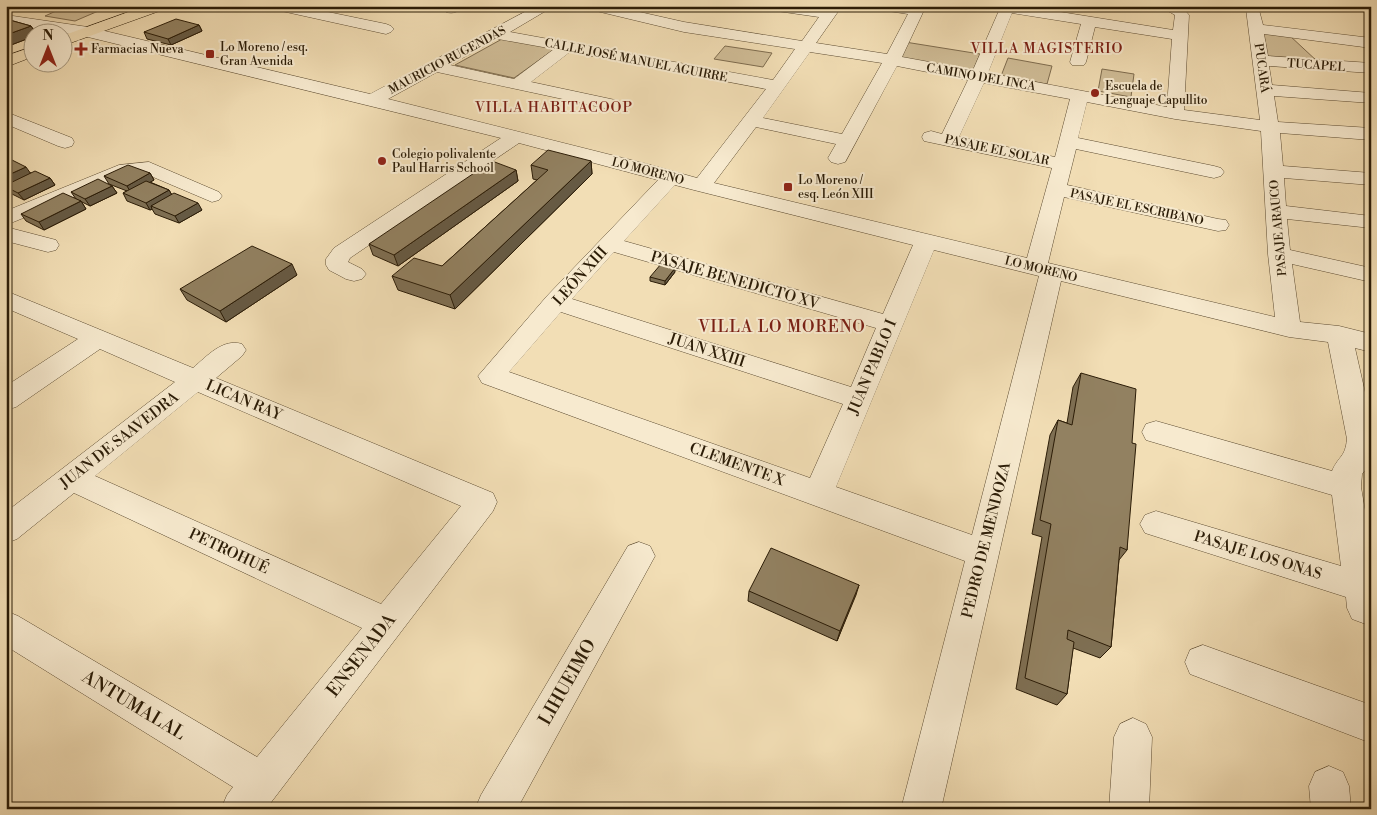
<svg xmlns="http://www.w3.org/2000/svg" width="1377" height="815" viewBox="0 0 1377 815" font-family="'Libre Bodoni',serif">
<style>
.green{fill:#d0bd97;stroke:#7e6c4f}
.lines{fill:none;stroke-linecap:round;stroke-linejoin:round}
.minor-casing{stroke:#5d4c32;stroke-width:1}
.major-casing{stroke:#2b1c07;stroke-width:1}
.minor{fill:#f7eacf;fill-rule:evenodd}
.major{fill:#f2deb5;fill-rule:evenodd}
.wall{fill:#7e6f53;stroke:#2b1c07}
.shaded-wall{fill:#665a44;stroke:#2b1c07}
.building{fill:#928161;stroke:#2b1c07}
.poi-dot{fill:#8f2418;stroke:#f7eacf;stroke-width:2}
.labels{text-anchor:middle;stroke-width:4;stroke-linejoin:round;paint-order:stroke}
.far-poi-label{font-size:12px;fill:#2b1c07;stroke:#f7eacf;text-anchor:start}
.far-street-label{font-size:12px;fill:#2b1c07;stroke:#f7eacf}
.far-neighbourhood-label{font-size:14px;letter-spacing:1px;fill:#7a1f14;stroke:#f7eacf}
.street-label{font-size:15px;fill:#2b1c07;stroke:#f7eacf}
.neighbourhood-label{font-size:16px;letter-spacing:1px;fill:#7a1f14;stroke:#f7eacf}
.near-street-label{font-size:18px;fill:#2b1c07;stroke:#f7eacf}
</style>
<rect width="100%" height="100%" fill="#f2deb5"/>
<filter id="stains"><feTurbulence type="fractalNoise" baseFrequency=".004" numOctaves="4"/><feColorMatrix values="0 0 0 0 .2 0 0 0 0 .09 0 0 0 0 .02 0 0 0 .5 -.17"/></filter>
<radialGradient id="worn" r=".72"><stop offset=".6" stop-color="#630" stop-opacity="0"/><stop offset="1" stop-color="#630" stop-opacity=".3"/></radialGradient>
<!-- green -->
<path class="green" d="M67,6H87L103,9L75,21L45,16Z
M1263,32L1289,35L1318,62L1267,58Z
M502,39L556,48L514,78L455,65Z
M905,42L980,54L973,71L897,59Z
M725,46L772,53L763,67L714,59Z
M1008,58L1052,66L1047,84L1001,76Z
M1102,69L1134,74L1131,97L1098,91Z"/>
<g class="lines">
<!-- minor casing -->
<g class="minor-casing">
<path id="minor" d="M270,6H299L386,24L391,26L394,29L391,32L386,34L277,10Z
M446,6H463C459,12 453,14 446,12L444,9Z
M536,6H554L510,32L773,80L795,49L684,32L588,9L586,6H613L684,22L802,41L819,17L770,10L763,6H804L825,9L827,6H842L816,43L887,54L908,14L882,10L875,6H926L902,57L973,70L1001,6H1023L1173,30L1175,15L1159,6H1181L1189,15L1184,110L1260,120L1246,9L1248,6H1258L1263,25L1371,38V48L1264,34L1268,56L1371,63V73L1269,66L1272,85L1371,93V103L1274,96L1278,122L1371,128V140L1280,133L1283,166L1371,173V185L1284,178L1286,206L1371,216V228L1287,219L1290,250L1371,268V282L1292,264L1300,322L1339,326L1371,334V352L1355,348L1371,419V463L1362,474L1361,487L1371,546V626L1352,619L1347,608L1346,597L1145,533L1140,524L1145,515L1156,511L1341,566L1332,495L1146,440L1142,432L1146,424L1156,421L1332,471C1339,455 1345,458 1347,439L1328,342L1289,337L1061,281L941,809H901L965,561L482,383L478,376L547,296L658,180L519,143L350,258L348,262L362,269L366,274L362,279L354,281L346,279L329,270L326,265V259L334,248L501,138L88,37L6,24V15L88,27L370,94ZM1012,13L1081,24L1070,62L1072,65H1084L1086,62L1095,27L1172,39L1167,107L988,73ZM498,39L554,49L514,79L450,65ZM570,52L766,89L697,178L647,164L388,99L437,72L614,110L620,109L623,105L620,101L531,82ZM810,52L882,63L842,134L763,118ZM897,66L968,80L942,134L931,131L924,133L922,137L924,141L1052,168L1027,258L714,183L756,127L836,144L828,158L831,162L838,164L845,162ZM984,83L1070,99L1055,157L959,137ZM1087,102L1175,119L1261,131L1268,254L1275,317L1048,263L1064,197L1218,231L1226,230L1229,225L1226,220L1218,219L1067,185L1076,149L1214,178L1221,176L1224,172L1221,168L1214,166L1078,138ZM675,185L694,190L913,245L883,314L624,241ZM934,250L1039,276L972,535L836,487ZM614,252L876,328L851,387L572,299ZM561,312L843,404L810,478L509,372Z
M6,112L72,138L74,142L72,146L65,148L58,146L6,124Z
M149,162L219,192L222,196L219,200L212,202L146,174L129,175L6,225V211L119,165Z
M6,227L56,240L59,245L56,250L48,252L6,241Z
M6,291L193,368C207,356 223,338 242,344L246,350L242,356L216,378L493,493L497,502L493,511L266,809H221L227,795L233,787L6,646V611L18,616L257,757L362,628L74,493L17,539L6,543V512L175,382L100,349L16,407L6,410V386L78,339L6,308ZM198,392L461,506L381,604L95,476Z
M639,542L650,546L655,556L517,809H475L481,795L628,546Z
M1203,645L1371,705V743L1190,674L1185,662L1190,650Z
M1133,718L1146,724L1152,737L1149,809H1109L1114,737L1120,724Z
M1329,766L1343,772L1349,786L1351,809H1311L1309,786L1315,772Z"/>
</g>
<!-- major casing -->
<g class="major-casing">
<path id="major" d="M145,6H167L165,9L62,46V36Z
M32,47V57L6,67V56Z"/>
</g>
<!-- minor -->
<use href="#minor" class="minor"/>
<!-- major -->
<use href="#major" class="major"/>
</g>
<!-- wall -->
<path class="wall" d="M6,19L31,26L35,32H32V37L11,45L6,44Z
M199,25L202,31L171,45L147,39L144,32Z
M591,161L592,174L455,309L398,290L392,276L442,266L537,180L533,179L531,165Z
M6,163L31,173L50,178L55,185L24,200L10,193L6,189Z
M516,170L518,181L398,266L373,255L369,244Z
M150,173L154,180L150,182L169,190L172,195L202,210L179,223L155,214L152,209L150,210L127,201L123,193L127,191L109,184L104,176Z
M112,186L117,193L90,206L76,199L71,192Z
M81,201L86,209L44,230L26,221L21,214Z
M675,272L665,285L650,281V277Z
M297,275L226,322L187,300L180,289Z
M1081,373L1132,443L1127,550L1119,560L1111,647L1100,658L1073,648L1067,694L1057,705L1016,689L1042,537L1032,534L1050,435L1058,420L1067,423L1073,387Z
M859,585L837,641L748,601L749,591Z"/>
<!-- shaded-wall -->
<path class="shaded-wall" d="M199,25L202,31L171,45L168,39Z
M31,26L35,32H32V37L11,45L6,39V35Z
M591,161L592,174L455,309L450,295Z
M26,167L31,174L6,186V176Z
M516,170L518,181L398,266L394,255Z
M150,173L154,180L131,193L127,186Z
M50,178L55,185L24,200L18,193Z
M112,186L117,193L90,206L85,199Z
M169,190L173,197L151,206L152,209L150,210L146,203Z
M81,201L86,209L44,230L39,222Z
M198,203L202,210L179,223L175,216Z
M292,264L297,275L226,322L220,311Z
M675,268V272L665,285V281Z
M859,585L856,595L837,641L840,631Z"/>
<!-- building -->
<path class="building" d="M6,19L31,26L6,35Z
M176,19L199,25L168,39L144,32Z
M548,150L591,161L450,295L392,276L414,258L442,266L548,170L531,165Z
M12,160L26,167L6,176V163Z
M492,161L516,170L394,255L369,244Z
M128,165L150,173L127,186L104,176Z
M35,171L50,178L18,193L6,187V185Z
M98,179L112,186L85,199L71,192Z
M146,181L169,190L146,203L123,193Z
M63,193L81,201L39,222L21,214Z
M174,193L198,203L175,216L151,206Z
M252,246L292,264L220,311L180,289Z
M661,264L675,268L665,281L650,277Z
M1081,373L1136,389L1132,443L1136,444L1127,550L1120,547L1111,647L1068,630L1067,639L1074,642L1067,694L1025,678L1051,524L1040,520L1058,420L1072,425Z
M771,548L859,585L840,631L749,591Z"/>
<!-- markers -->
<g class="poi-dot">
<path d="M78.5 41.5h5v5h5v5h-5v5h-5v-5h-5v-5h5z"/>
<rect x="205" y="49" width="10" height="10" rx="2.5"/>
<circle cx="1095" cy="93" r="5"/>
<circle cx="382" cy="161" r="5"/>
<rect x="783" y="182" width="10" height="10" rx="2.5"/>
</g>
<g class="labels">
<!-- far-poi labels -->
<g class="far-poi-label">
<text x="220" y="51">Lo Moreno / esq.<tspan x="220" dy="14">Gran Avenida</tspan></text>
<text x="91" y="53">Farmacias Nueva</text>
<text x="1105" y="90">Escuela de<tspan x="1105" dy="14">Lenguaje Capullito</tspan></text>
<text x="392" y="158">Colegio polivalente<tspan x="392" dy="14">Paul Harris School</tspan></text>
<text x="798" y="184">Lo Moreno /<tspan x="798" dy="14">esq. León XIII</tspan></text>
</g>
<!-- far-street labels -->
<g class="far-street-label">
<text transform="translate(447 60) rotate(-28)" y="4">MAURICIO RUGENDAS</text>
<text transform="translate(636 60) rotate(11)" y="4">CALLE JOSÉ MANUEL AGUIRRE</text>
<text transform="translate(1316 65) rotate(4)" y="4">TUCAPEL</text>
<text transform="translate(1262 68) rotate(82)" y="4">PUCARÁ</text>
<text transform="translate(981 77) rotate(10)" y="4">CAMINO DEL INCA</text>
<text transform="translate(997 150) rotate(12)" y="4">PASAJE EL SOLAR</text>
<text transform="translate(648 171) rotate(15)" y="4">LO MORENO</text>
<text transform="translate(1137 207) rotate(12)" y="4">PASAJE EL ESCRIBANO</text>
<text transform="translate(1278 228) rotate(-95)" y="4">PASAJE ARAUCO</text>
<text transform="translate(1041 269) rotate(14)" y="4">LO MORENO</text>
</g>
<!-- far-neighbourhood labels -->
<g class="far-neighbourhood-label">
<text x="1047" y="53">VILLA MAGISTERIO</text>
<text x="554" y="112">VILLA HABITACOOP</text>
</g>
<!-- street labels -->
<g class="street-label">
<text transform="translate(580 276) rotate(-48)" y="5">LEÓN XIII</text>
<text transform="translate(735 280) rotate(16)" y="5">PASAJE BENEDICTO XV</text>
<text transform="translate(707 350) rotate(18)" y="5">JUAN XXIII</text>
<text transform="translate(872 367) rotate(-67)" y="5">JUAN PABLO I</text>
<text transform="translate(244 400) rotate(23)" y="5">LICAN RAY</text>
<text transform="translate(119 440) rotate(-38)" y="5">JUAN DE SAAVEDRA</text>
<text transform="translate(737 464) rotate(20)" y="5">CLEMENTE X</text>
<text transform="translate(986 540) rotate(-76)" y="5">PEDRO DE MENDOZA</text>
<text transform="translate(229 551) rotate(25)" y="5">PETROHUÉ</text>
<text transform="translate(1258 555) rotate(17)" y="5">PASAJE LOS ONAS</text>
</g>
<!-- neighbourhood labels -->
<g class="neighbourhood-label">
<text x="782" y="332">VILLA LO MORENO</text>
</g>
<!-- near-street labels -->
<g class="near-street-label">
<text transform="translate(361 655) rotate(-52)" y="6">ENSENADA</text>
<text transform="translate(567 682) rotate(-60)" y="6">LIHUEIMO</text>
<text transform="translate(134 705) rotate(31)" y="6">ANTUMALAL</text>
</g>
</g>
<!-- margin -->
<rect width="1377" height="815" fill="none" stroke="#f2deb5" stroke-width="25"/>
<rect x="8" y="8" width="1362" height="800" fill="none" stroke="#2b1c07" stroke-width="2.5"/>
<rect x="12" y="12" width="1352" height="790" fill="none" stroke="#2b1c07"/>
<!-- north arrow -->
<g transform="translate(48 48)"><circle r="24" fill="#f7eacf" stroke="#a5987f"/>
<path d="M0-4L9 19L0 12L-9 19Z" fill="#8f2418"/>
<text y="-8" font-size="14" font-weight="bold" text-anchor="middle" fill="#2b1c07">N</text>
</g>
<rect width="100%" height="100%" filter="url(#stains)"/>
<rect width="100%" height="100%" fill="url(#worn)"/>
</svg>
